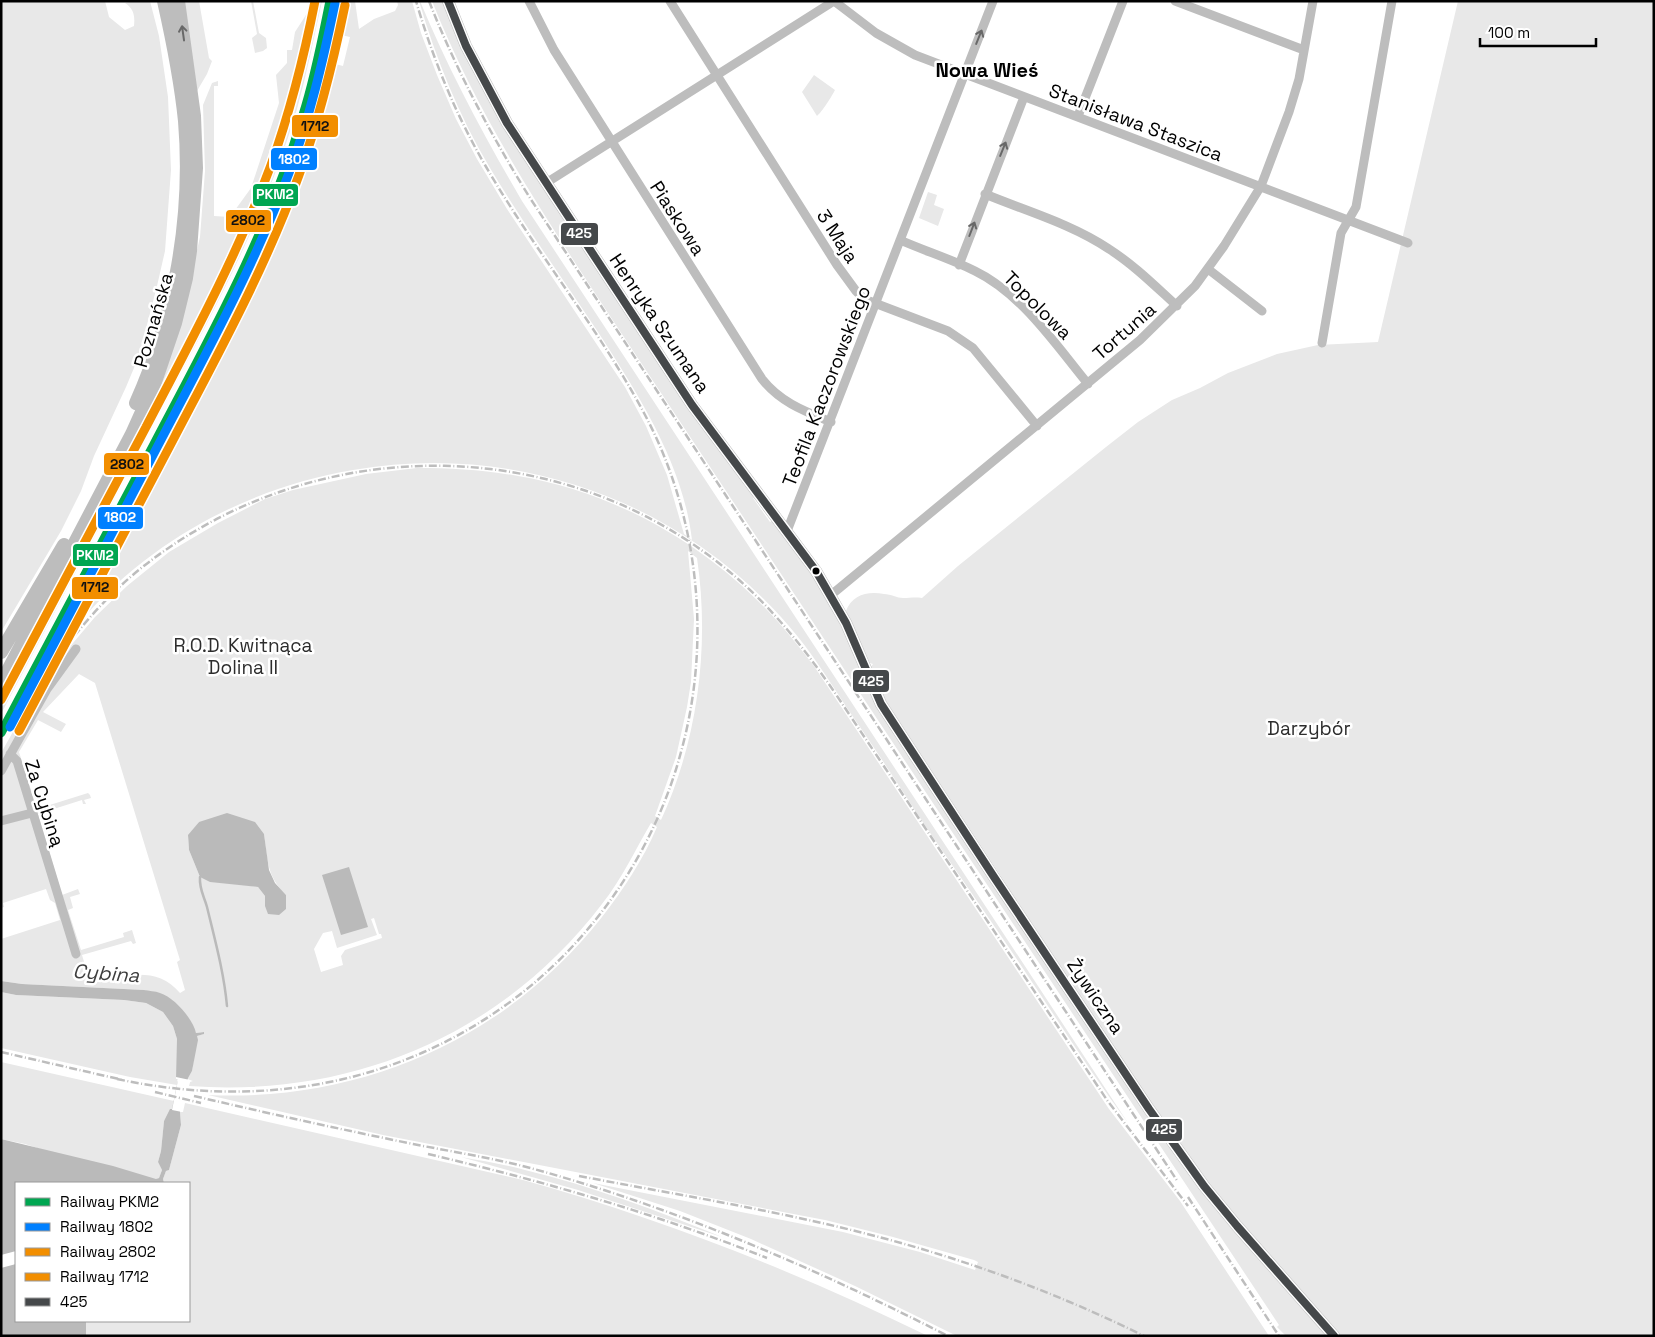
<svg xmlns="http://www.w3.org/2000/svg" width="1655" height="1337" viewBox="0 0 1655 1337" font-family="'Space Grotesk',sans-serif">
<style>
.green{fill:#e8e8e8;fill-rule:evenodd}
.water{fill:#bababa}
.pier{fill:#fff}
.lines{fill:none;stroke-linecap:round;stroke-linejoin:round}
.stream{stroke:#bababa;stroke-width:2.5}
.street{stroke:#bdbdbd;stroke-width:9}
.secondary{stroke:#bfbfbf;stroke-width:12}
.primary{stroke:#bdbdbd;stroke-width:14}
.rail{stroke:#bdbdbd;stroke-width:2.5;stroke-dasharray:8 2.5 1 2.5;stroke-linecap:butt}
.bus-1-casing{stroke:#fff;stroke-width:11}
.bus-1{stroke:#45484a;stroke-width:8}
.rail-1-casing{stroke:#fff;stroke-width:12}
.rail-2-casing{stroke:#fff;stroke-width:12}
.rail-3-casing{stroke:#fff;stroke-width:12}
.rail-4-casing{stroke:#fff;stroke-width:12}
.rail-1{stroke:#00a651;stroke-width:9}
.rail-2{stroke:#0080ff;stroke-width:9}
.rail-3{stroke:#f28e00;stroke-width:9}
.rail-4{stroke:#f28e00;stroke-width:9}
.oneway{stroke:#686868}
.bus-dot{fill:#000;stroke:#fff;stroke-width:2}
.labels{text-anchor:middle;stroke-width:5;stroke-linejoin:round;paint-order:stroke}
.street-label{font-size:19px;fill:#000;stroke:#fff}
.park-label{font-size:19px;fill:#2d2d2d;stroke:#fff}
.neighbourhood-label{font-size:20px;font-weight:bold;fill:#000;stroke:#fff}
.water-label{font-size:20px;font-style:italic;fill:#3e3e3e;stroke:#fff}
.line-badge{stroke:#fff;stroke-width:2}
.badge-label{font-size:14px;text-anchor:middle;font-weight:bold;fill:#fff}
.pale-badge-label{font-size:14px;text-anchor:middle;font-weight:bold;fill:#111}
</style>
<rect width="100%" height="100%" fill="#fff"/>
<!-- green -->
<path class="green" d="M1,1H105L109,17L125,30L134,26C135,16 134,9 125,3L136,1H150L159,36L168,97L171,170L165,251L157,286L139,356L126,387L94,456L81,491L61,531L1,632Z
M184,1H199L209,58L212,61L207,74L197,91Z
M251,1H253L259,33L266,38L267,48L263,51L255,53L252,38L257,34Z
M315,1H322C314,37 307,73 297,109C274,187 239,261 202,333L1,714V695L126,459L163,380L180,324L200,237L205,171L203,105L212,83L218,81V86H214V216L230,217L251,188L279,103L276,75L287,63V50H292L295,32Z
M334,1H355L359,29L374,19L395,11L398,5L397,1H412L421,33L437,75L456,119L477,159L507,209L625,387L646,426L667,475L684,534L692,540C683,463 637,392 596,329C560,275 523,223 490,168C459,116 436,59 419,1H420C449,71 484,136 522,201L1128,1123C1088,1069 1052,1011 1014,955C983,909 951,864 920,818C897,782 873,746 849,711C830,682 811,651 788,625C680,500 515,442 353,470C251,487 155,538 86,615C63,642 43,671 23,700L243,283L270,224L291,171L309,117L327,50L332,53L329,69H333L335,64L343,66L350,37L332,33L330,45L326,44Z
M432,1H445L466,54L755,496L753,498L770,522L774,520L822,588L861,667L1204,1186L867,672L873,664L870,663L846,611C852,595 867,591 884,594C891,594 897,598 903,598C910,598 915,597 922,598L958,566L1106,447L1138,422L1172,400L1200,388L1228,373L1277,354L1318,345L1378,342L1458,1H1654V1336H1286L1277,1327L1279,1325L606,310C541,211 476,112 432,1Z
M814,75L835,90C832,96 822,112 817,116L802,92Z
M928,192L937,195L934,205L944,209L938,226L919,218Z
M417,468C451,468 485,470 518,476C608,491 693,537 757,600C778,620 796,643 814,666L1109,1109L1180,1201L1269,1336H957L855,1286L751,1239L680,1211L593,1183L843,1232L920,1252L975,1270L978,1262L974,1260L893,1237L825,1220L383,1135L208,1095C361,1102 506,1039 602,917C623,890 643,860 657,827L651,823C635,850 622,879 602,904C502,1035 352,1098 189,1086L190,1082L193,1081L187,1079L192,1071L197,1036L204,1034L203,1032L196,1033L186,1015L172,1000L144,990L22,984L1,981V939L60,920L55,903L50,900L46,889L3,903L4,907L1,908V753L27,707L62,656L95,617L127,586L169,552L218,523L265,499L293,490L366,474ZM688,551L697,558C710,645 698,740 661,820L655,816L676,757L687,707L691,682L694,619ZM79,674L95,683L180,960L177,962L185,990L180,993C156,964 122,977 90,982L82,955L131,941L133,944L136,943L132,930L123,933L124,937L81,950L68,910L73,908L70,897L80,894L78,889L62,895L38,814L82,800L83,804H86L84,800L91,798L90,795L88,793L37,809L19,752L38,720L61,732L66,724L43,712ZM199,822L264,834C268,860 266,875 286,895L265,906V896L258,887L200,877L189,850L188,836ZM374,918L379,934H381L382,938L345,950L341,956L343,965L321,972L314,949L323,933L332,931L337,948L377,935L371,919Z
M1,992L16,995L124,1000L146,1003L163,1012L173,1026L177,1039V1085L130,1077L1,1048Z
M1,1062L174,1101L172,1110L164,1121L161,1151L158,1162L162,1170L159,1178L147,1183L25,1144L1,1139Z
M185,1103L523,1180C663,1219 797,1272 928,1336H86V1321H189V1183H164L163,1179L166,1171L169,1170L181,1125L180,1112H183Z
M461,1157C482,1161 504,1164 525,1170C592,1186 658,1211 722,1237L578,1190Z"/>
<!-- water -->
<path class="water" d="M227,813L255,822L264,834L269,870L275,883L286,895V909L279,915L268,914L265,906V896L258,887L210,882L200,877L189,850L188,835L199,822Z
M349,867L368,927L341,935L322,875Z
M1,981L22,984L144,990C149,991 155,991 160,993C174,997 193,1019 196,1033L204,1032V1034L197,1036L198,1040L192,1071L188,1078L180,1112L181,1125L169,1170L166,1171L163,1179L164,1183H16V1251L1,1255V1139L113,1166L156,1179L159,1178L162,1170L158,1162L161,1151L164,1121L170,1109H172L178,1080L176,1079L177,1039L173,1026L163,1012L146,1003L124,1000L16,995L1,992Z
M16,1264V1321H86V1336H1V1268Z"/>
<!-- pier -->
<path class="pier" d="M176,1077L190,1080L182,1112L172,1110L178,1080L176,1079Z"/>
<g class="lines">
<!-- stream -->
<path class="stream" d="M200,877C199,889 204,896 207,907C215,940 224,973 227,1006"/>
<!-- street -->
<path class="street" d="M529,1L554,50L762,379C780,402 804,411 831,422
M670,1L837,265L856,291L864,299L948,331L973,348L1037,426
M834,1L876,33L915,55L1408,243
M1175,1L1304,50
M1078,116L1123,1
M546,183L834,1
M985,194C1026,211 1072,224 1109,249C1134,265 1155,286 1177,306
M900,240C925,251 951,259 975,271C1022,294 1055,344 1088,384
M959,265L1024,97
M1208,269L1262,311
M1322,343L1341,233L1356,207L1392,1
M787,531L993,1
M831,595L1140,340L1195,286L1224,246L1261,186L1289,112L1299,79L1313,1
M10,754L17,761L76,954
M1,771L47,689L76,649
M1,821L32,813"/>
<!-- secondary -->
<path class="secondary" d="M448,1L466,46L507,123L692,405L816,571L846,623L881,704L994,877L1149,1109L1204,1186L1237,1226L1334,1336"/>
<!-- primary -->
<path class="primary" d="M136,403C175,316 193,217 185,121C181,81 173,41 164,1
M1,652L64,545
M1,684L132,434L154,385L175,323L186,278L190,251L196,168L194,116L178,1"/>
<!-- rail -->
<path class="rail" d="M429,1C456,70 491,135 530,198L1178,1182
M1,738C43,677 82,616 140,569C310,433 555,430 725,568C768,603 802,645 833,690L1107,1100L1188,1206
M1,1052L123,1080
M117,1079C266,1111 414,1083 533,984C604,924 657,842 681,752C712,640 699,516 644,413C598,327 534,250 485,165C455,113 433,59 416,1
M155,1092L201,1103
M194,1096C267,1113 339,1129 413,1144C453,1152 494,1158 534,1169C678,1209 815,1268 948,1336
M428,1154C543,1181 657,1214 767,1258
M579,1176C679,1195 780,1211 879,1237C970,1261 1059,1294 1144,1336
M1188,1197L1279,1336"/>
<!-- bus-1 casing -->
<g class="bus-1-casing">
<path id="bus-1" d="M448,1L466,46L507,123L692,405L816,571L846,623L881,704L994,877L1149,1109L1204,1186L1237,1226L1334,1336"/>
</g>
<!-- bus-1 -->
<use href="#bus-1" class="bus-1"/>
<!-- rail-1 casing -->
<g class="rail-1-casing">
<path id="rail-1" d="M1,733C52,637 102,542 153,446C209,339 269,232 303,115C315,78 322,40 330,1"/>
</g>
<!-- rail-2 casing -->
<g class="rail-2-casing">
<path id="rail-2" d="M10,727C61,630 113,533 163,436C208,350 255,264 289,173C310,117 323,61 335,3"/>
</g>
<!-- rail-3 casing -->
<g class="rail-3-casing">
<path id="rail-3" d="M1,700C50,609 98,518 146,427C191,341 237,256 271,165C290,112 304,57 315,1"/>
</g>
<!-- rail-4 casing -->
<g class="rail-4-casing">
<path id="rail-4" d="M19,731C70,635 122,537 173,440C218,354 266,267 299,175C319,120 333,63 345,5"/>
</g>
<!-- rail-1 -->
<use href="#rail-1" class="rail-1"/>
<!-- rail-2 -->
<use href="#rail-2" class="rail-2"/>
<!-- rail-3 -->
<use href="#rail-3" class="rail-3"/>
<!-- rail-4 -->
<use href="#rail-4" class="rail-4"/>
</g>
<!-- one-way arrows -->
<defs><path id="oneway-shaft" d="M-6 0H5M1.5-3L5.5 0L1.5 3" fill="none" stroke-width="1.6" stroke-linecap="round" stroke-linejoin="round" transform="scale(1.25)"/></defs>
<g class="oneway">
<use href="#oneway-shaft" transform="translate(183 33) rotate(-98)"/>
<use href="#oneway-shaft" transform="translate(979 37) rotate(-68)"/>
<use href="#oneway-shaft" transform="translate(1003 149) rotate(-68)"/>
<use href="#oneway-shaft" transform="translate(972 229) rotate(-69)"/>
</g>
<!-- markers -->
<circle class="bus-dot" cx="816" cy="571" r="4.5"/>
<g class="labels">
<!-- street labels -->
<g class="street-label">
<text transform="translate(1136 122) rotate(21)" y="7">Stanisława Staszica</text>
<text transform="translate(678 218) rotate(57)" y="7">Piaskowa</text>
<text transform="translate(838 236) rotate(57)" y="7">3 Maja</text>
<text transform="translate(1038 305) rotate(45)" y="7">Topolowa</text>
<text transform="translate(153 320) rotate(-74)" y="7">Poznańska</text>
<text transform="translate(660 323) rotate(56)" y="7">Henryka Szumana</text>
<text transform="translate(1124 331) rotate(-41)" y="7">Tortunia</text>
<text transform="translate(826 386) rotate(-69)" y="7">Teofila Kaczorowskiego</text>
<text transform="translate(45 803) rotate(72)" y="7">Za Cybiną</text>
<text transform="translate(1096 996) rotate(56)" y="7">Żywiczna</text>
</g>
<!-- park labels -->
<g class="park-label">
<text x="243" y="652">R.O.D. Kwitnąca<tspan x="243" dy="22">Dolina II</tspan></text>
<text x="1309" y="735">Darzybór</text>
</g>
<!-- neighbourhood labels -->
<g class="neighbourhood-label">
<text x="987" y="77">Nowa Wieś</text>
</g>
<!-- water labels -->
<g class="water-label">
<text transform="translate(106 973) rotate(4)" y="7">Cybina</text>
</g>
</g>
<g class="line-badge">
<rect x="291" y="114" width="48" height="24" rx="5" fill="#f28e00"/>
<rect x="270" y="147" width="48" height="24" rx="5" fill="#0080ff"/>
<rect x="252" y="183" width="47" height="24" rx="5" fill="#00a651"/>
<rect x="225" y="209" width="47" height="24" rx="5" fill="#f28e00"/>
<rect x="560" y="222" width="39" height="24" rx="5" fill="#45484a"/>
<rect x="103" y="452" width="47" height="24" rx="5" fill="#f28e00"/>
<rect x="97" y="506" width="47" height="24" rx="5" fill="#0080ff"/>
<rect x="72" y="543" width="47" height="24" rx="5" fill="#00a651"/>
<rect x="71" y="576" width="48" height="24" rx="5" fill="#f28e00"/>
<rect x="852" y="669" width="38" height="24" rx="5" fill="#45484a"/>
<rect x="1145" y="1118" width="38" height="24" rx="5" fill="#45484a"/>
</g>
<g class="badge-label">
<text x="294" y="164">1802</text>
<text x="275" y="199">PKM2</text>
<text x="579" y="238">425</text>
<text x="120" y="522">1802</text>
<text x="95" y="560">PKM2</text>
<text x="871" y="686">425</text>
<text x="1164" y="1134">425</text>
</g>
<g class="pale-badge-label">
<text x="315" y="131">1712</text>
<text x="248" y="225">2802</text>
<text x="127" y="469">2802</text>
<text x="95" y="592">1712</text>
</g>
<!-- border -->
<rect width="1655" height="1337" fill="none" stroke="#000000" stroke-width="5"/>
<!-- legend -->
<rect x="15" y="1182" width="175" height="140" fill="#ffffff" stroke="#999999"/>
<rect x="25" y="1198" width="25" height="8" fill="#00a651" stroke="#999999"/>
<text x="60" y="1207" font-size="15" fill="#000000">Railway PKM2</text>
<rect x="25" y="1223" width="25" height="8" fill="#0080ff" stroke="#999999"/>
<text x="60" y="1232" font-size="15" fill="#000000">Railway 1802</text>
<rect x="25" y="1248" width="25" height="8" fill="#f28e00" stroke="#999999"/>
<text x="60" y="1257" font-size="15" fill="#000000">Railway 2802</text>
<rect x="25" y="1273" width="25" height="8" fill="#f28e00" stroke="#999999"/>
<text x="60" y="1282" font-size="15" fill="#000000">Railway 1712</text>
<rect x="25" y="1298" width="25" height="8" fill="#45484a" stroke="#999999"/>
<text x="60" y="1307" font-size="15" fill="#000000">425</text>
<!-- scale -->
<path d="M1480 38v8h116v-8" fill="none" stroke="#000000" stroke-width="2.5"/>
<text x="1488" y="38" font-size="15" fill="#000000" stroke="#ffffff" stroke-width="4" paint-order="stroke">100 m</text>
</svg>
